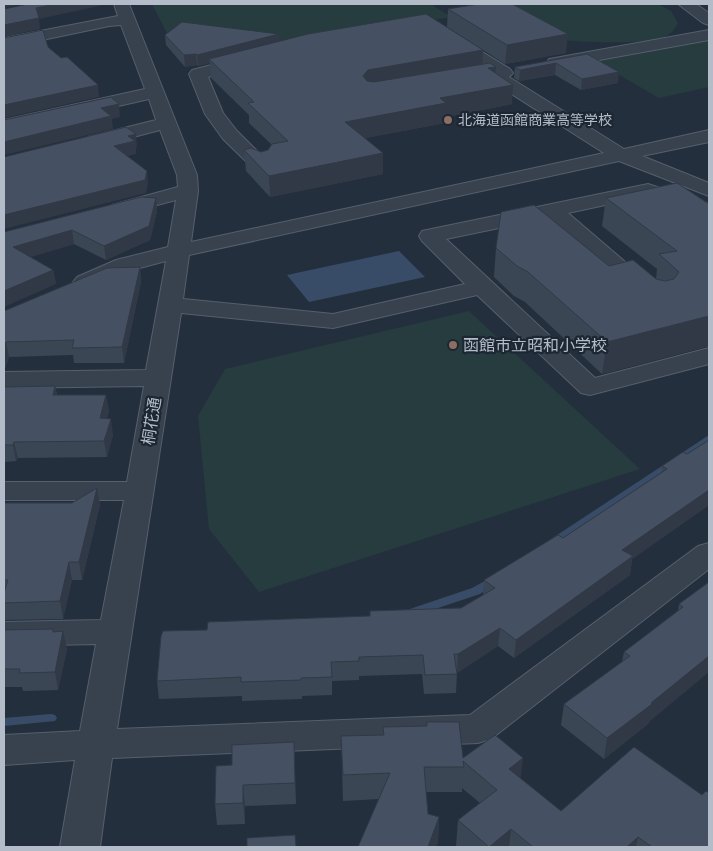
<svg xmlns="http://www.w3.org/2000/svg" width="713" height="851" viewBox="0 0 713 851" font-family="Cabin,'Noto Sans JP',sans-serif">
<style>
.green{fill:#263c3f}
.water{fill:#394c67}
.lines{fill:none;stroke-linecap:round;stroke-linejoin:round}
.stream{fill:#394c67;fill-rule:evenodd}
.minor-casing{stroke:#565f6c;stroke-width:2}
.minor{fill:#38414e;fill-rule:evenodd}
.wall{fill:#3b4654}
.shaded-wall{fill:#303945}
.building{fill:#455162;stroke:#303945}
.education-dot{fill:#8d6e63;stroke:#1d2633;stroke-width:2}
.labels{text-anchor:middle;stroke-width:4.5;stroke-linejoin:round;paint-order:stroke}
.far-poi-label{font-size:14px;fill:#b4bcc9;stroke:#1d2633;text-anchor:start}
.poi-label{font-size:16px;fill:#b4bcc9;stroke:#1d2633;text-anchor:start}
.street-label{font-size:16px;fill:#b4bcc9;stroke:#1d2633}
</style>
<rect width="100%" height="100%" fill="#242f3e"/>
<!-- green -->
<path class="green" d="M152,4H431L451,17L235,53L173,45Z
M486,4H658L671,11L678,23C674,31 670,35 662,38C644,45 561,43 543,36C524,28 505,14 486,4Z
M709,39V87L659,98L595,61Z
M469,311L640,469L259,592L209,529L198,416L225,369Z"/>
<!-- water -->
<path class="water" d="M399,251L425,277L309,302L287,275Z"/>
<g class="lines">
<!-- stream -->
<path class="stream" d="M709,435V442L633,494L554,545H548L546,543L548,541Z
M494,576L498,577L499,579L498,581L480,594L411,617L407,616L406,613L407,610L472,588Z
M51,714L55,715L57,718L55,721L4,726V718Z"/>
<!-- minor casing -->
<g class="minor-casing">
<path id="minor" d="M114,4H129L197,175L198,191L191,242L604,153L488,79L485,75L489,71L446,43L444,40L446,37H458L510,69L513,73L509,77L624,149L709,130V142L642,156L709,183V196L619,161L189,255L183,299L333,314L465,284L422,241L419,236L422,231L648,184L709,204V217L647,196L568,213L651,284L655,289L651,294L643,296L635,294L547,218L446,239L595,378L709,348V364L590,395L581,393L477,295L333,328L181,313L117,729L470,715L698,546L709,543V569L491,739L478,743L112,758L100,847H60L75,760L4,765V735L80,731L96,644L4,646V622L101,620L124,500H4V482H127L144,386L4,388V372L146,370L166,261L132,270L93,287L85,289L77,287L73,282L77,277L116,260L168,247L176,200L119,215L112,213L108,209L112,205L178,187L177,175L160,130L95,147L88,145L85,141L88,137L156,120L149,99L4,132V120L145,89L121,25L109,26L4,48V38L118,16Z
M678,4H696L709,13V25L703,23Z
M709,30V40L555,68L549,67L547,63L549,59L555,58Z
M247,56L253,57L255,61L253,65L208,77L223,113L237,131L271,165L268,169L261,171L254,169L223,139L205,114L189,74L192,70Z"/>
</g>
<!-- minor -->
<use href="#minor" class="minor"/>
</g>
<!-- wall -->
<path class="wall" d="M448,9L566,53L505,64L447,27Z
M165,35L279,41L482,64L496,67V73L512,104L446,117L445,123L365,138L383,174L270,197L246,171L244,150L261,152L268,150L272,145L249,123V115L211,78L210,63L198,66L197,65L185,67L166,45Z
M587,54L618,83L581,90L555,75L519,81L514,78L515,67Z
M156,198L157,211L150,240L106,260L74,244L30,257L53,270L56,284L4,232Z
M606,198L709,204V347V346L602,374L525,302L514,296L494,277L496,248L609,266L656,279L657,269L602,226Z
M140,267L141,282L124,363H74L73,355L9,357L4,371V311Z
M55,386L57,395L109,410L107,418L113,435L107,457L18,458L16,461L4,462V387Z
M709,440V505L632,559L630,575L514,658L498,646L457,673L456,693L424,694L422,674L359,676V680L332,681V695L302,696V699L242,701V696L159,699L157,681L207,630L370,616V611L461,608L483,595L484,580L563,538L661,473L662,466L687,454Z
M97,488L100,505L82,580H72L63,619L5,620L4,615V503H72Z
M709,582L648,724L604,759L561,725L564,704L622,662L624,652L678,611L679,604Z
M53,629L54,632L67,649L58,690L23,691L22,687H4V630Z
M427,722L463,758L521,779L561,811L709,847H458L456,846L458,820L480,803L462,788V792H426L428,814L439,817L438,843L379,799L343,801L341,736L383,735V727L427,726Z
M294,742L296,804L245,806V824L217,825L215,804L232,765Z"/>
<!-- shaded-wall -->
<path class="shaded-wall" d="M4,4H21L4,8Z
M56,4H108L39,19L40,29L4,37V25L36,8Z
M279,34V45L209,59L210,63L198,66L197,55Z
M568,34L566,53L505,64L507,45Z
M483,50L482,69L363,95V76L368,70Z
M196,54L197,65L185,67L184,55Z
M556,63L555,75L519,81L520,70Z
M496,67L495,86L488,68Z
M619,72L618,83L581,90L582,79Z
M98,85L99,97L4,118V105Z
M513,85L512,104L446,117L445,123L345,142V122L440,98Z
M119,104L120,117L112,119L113,129L4,155V142L101,108Z
M136,134L137,147H136V154L116,159L114,146L128,136Z
M383,153V174L270,197L269,176Z
M147,171L148,184L146,193L4,229V215Z
M156,198L157,211L150,240L106,260L104,246Z
M72,230L74,244L15,262L13,247Z
M140,267L141,282L124,363L122,347Z
M53,270L56,284L4,307V291Z
M709,316V346L602,374L607,342Z
M6,342L9,357L4,371V348Z
M55,386L58,402L53,395Z
M106,395L109,410L103,434L100,418Z
M111,419L113,435L107,457L104,441Z
M14,442L18,458L16,461L13,445Z
M97,488L100,505L82,580L79,562Z
M709,490V505L632,559L630,575L514,658L516,640L622,550Z
M69,562L72,580L63,619L60,601Z
M500,628L498,646L457,673L458,654Z
M63,631L67,649L58,690L55,672Z
M709,656V672L649,722L648,724L604,759L607,738Z
M523,758L520,784L509,769Z
M243,785L245,806V824L243,803Z
M439,817L438,843L436,847H428Z
M511,829L509,847H489Z
M638,837L636,847H627Z"/>
<!-- building -->
<path class="building" d="M28,4H56L36,8L39,18L4,25V9Z
M479,4H512L568,34L507,45L448,9Z
M426,14L483,50L368,70L363,76L367,81L374,82L490,63L496,67L488,68L513,85L440,98L446,103L345,122L383,153L269,176L244,150L251,148L261,152L268,150L272,144L288,141L248,103L254,102L209,59L308,34Z
M182,22L279,34L197,55L196,54L184,55L165,35Z
M43,30L48,47L61,58L67,57L98,85L4,105V38Z
M587,54L619,72L582,79L556,63L520,70L515,67Z
M111,97L119,104L101,108L111,116L4,142V120Z
M126,127L136,134L128,136L135,141L114,146L147,171L145,180L4,215V157Z
M677,183L709,204V316L607,342L528,272L517,266L496,248L501,212L534,205L609,266L633,260L656,279L665,281L674,279L679,272L659,254L677,251L606,198Z
M141,197L156,198L149,226L104,246L72,230L13,247L53,270L4,291V232Z
M140,267L122,347L72,348L74,340L6,342L4,348V311L107,268Z
M55,386L53,395H106L100,418L111,419L104,441L14,442L13,445H4V387Z
M709,440V490L622,550L633,556L516,640L500,628L458,654H454L457,674L425,675L423,655L359,657V661L331,662L332,677L301,678V680L241,682V677L157,681L161,636L163,631L207,630L208,622L370,616V611L461,608L495,588L484,580L558,535L563,538L667,469L662,466L683,452L687,454Z
M97,488L79,562H69L60,601L4,603V593L8,580H4V503H72Z
M709,582V656L651,703L652,704L607,738L564,704L630,656L624,652L683,607L679,604Z
M53,629V632L63,631L55,672L19,673L20,669H4V630Z
M427,722H459L463,758L495,735L523,758L509,769L561,811L634,747L702,795L706,791L709,793V847H652L638,837L627,847H533L511,829L489,847L458,820L497,790L463,761L464,767H424L428,814L439,817L428,847H358L390,773L343,775L341,736L384,735L383,727L427,726Z
M294,742L295,783L243,785V803L215,804L216,766L232,765V745Z
M295,835L296,847H247V838Z"/>
<!-- markers -->
<g class="education-dot">
<circle cx="448" cy="120" r="5"/>
<circle cx="453" cy="345" r="5"/>
</g>
<g class="labels">
<!-- far-poi labels -->
<g class="far-poi-label">
<text x="458" y="125">北海道函館商業高等学校</text>
</g>
<!-- poi labels -->
<g class="poi-label">
<text x="463" y="351">函館市立昭和小学校</text>
</g>
<!-- street labels -->
<g class="street-label">
<text transform="translate(151 421) rotate(-81)" y="6">桐花通</text>
</g>
</g>
<!-- border -->
<rect width="713" height="851" fill="none" stroke="#b4bcc9" stroke-width="10"/>
</svg>
